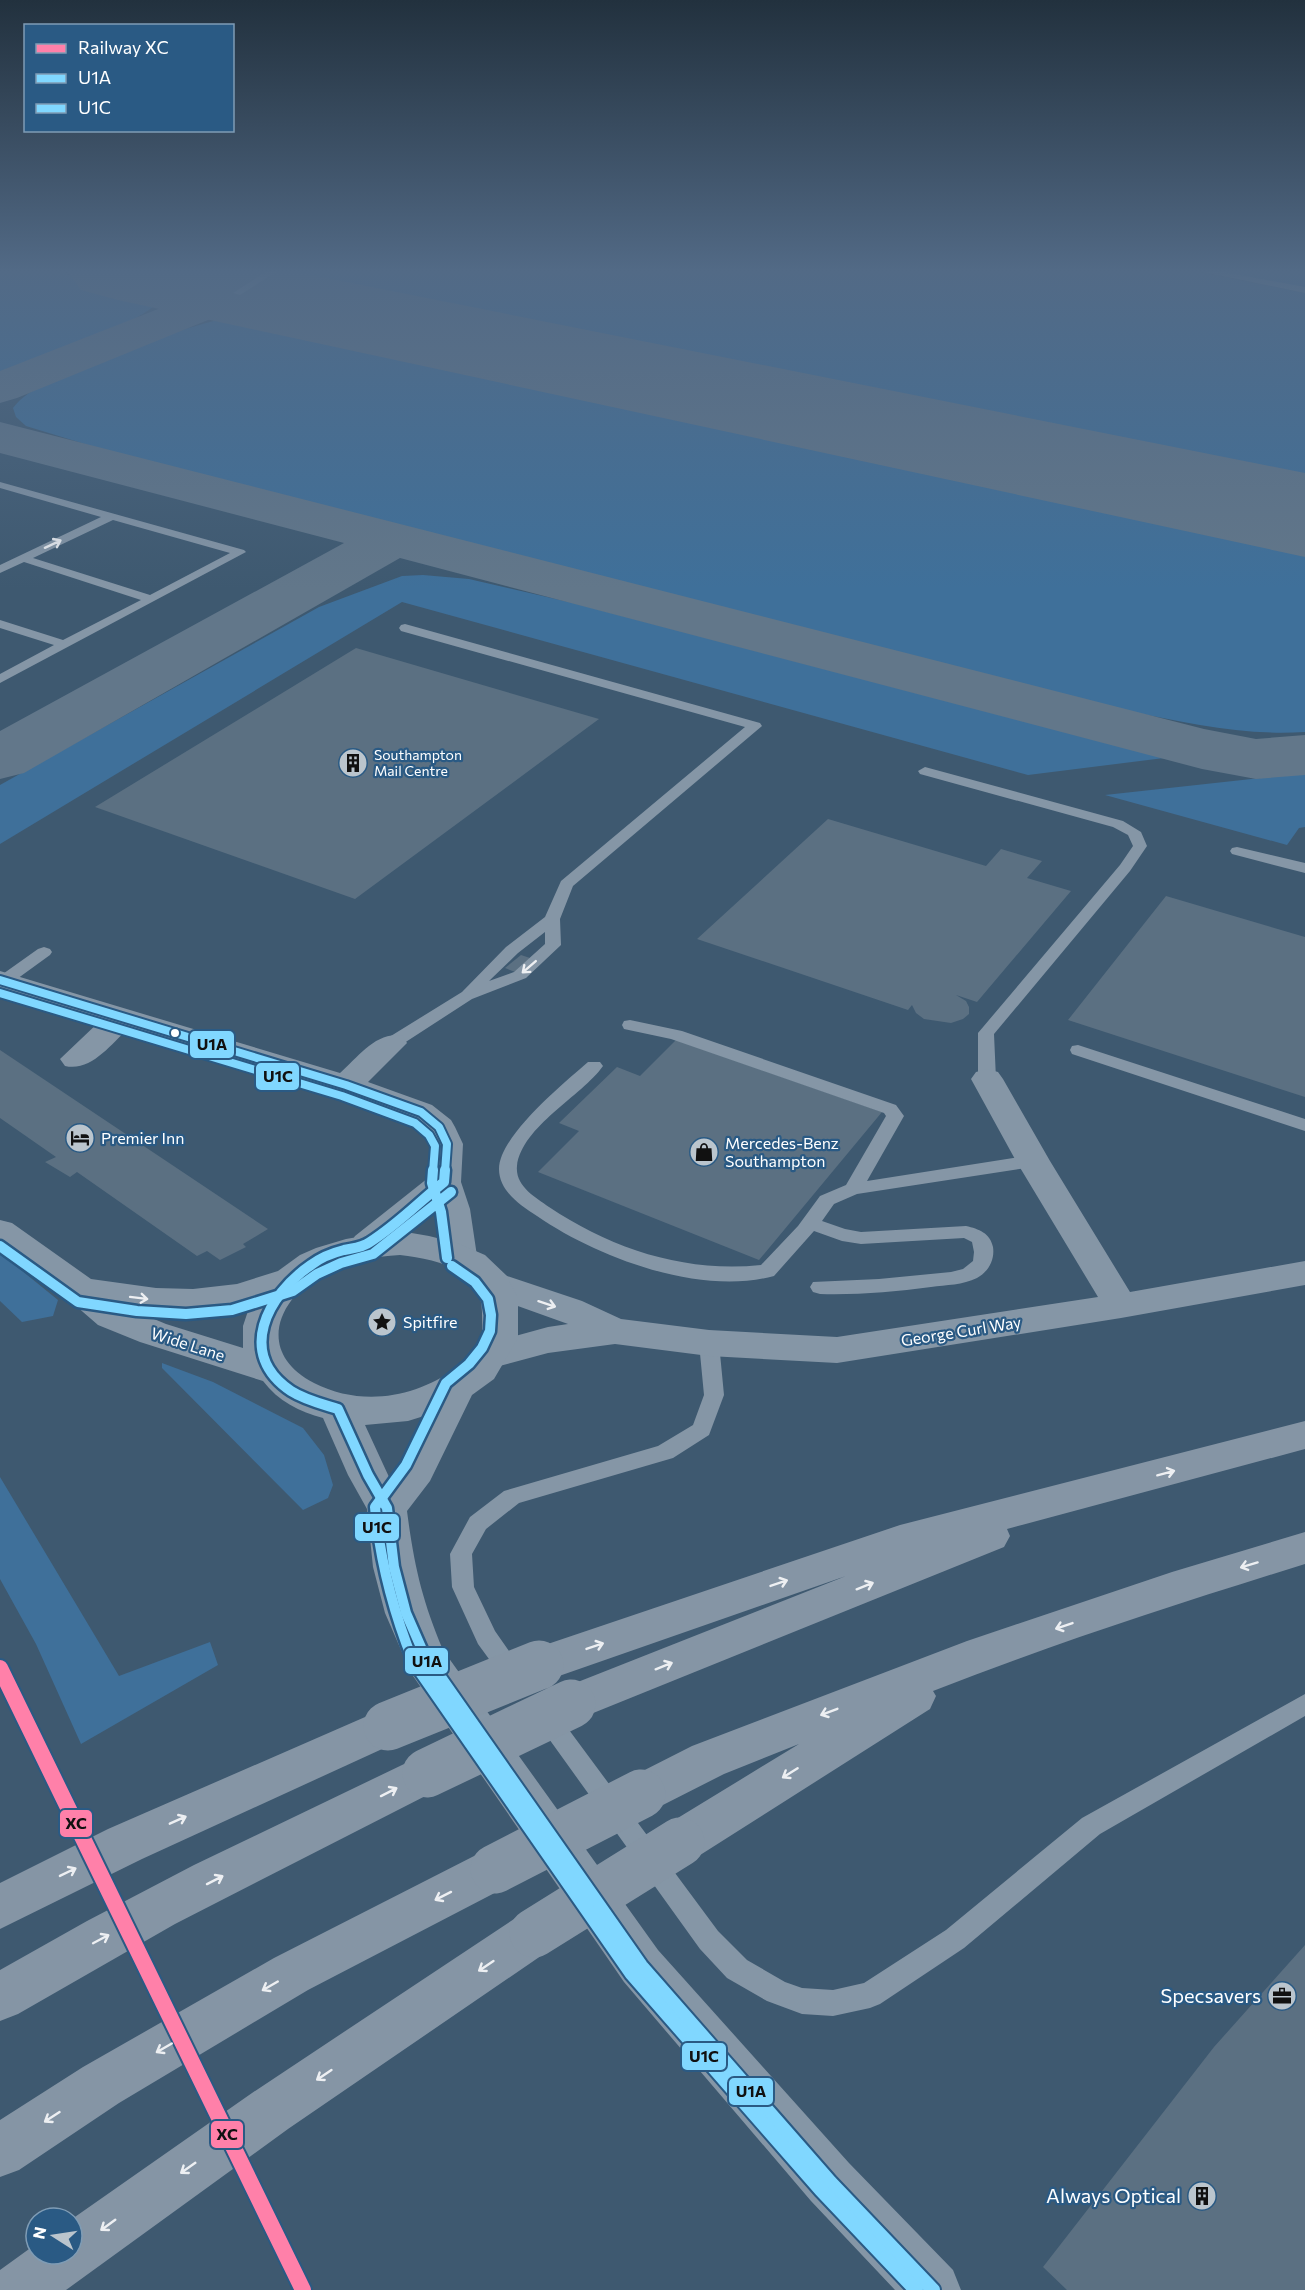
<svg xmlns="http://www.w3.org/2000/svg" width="1305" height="2290" viewBox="0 0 1305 2290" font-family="Commissioner,sans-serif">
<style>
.green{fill:#3f709a}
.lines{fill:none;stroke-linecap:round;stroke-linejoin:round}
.taxiway{fill:#62778a;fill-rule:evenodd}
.runway{fill:#62778a;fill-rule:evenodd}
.building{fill:#5b7082}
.service{fill:#8596a6;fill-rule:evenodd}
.minor{fill:#8596a6;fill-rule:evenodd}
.tertiary{fill:#8596a6;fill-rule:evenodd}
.motorway{fill:#8595a5;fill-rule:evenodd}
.motorway-bridge{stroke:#8595a5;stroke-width:49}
.bus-1-far2-casing{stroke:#2a5a84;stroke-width:12}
.bus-1-far1-casing{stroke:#2a5a84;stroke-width:15}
.bus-1-casing{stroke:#2a5a84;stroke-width:18}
.bus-2-far2-casing{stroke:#2a5a84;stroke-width:12}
.bus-2-far1-casing{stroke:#2a5a84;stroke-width:15}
.bus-2-casing{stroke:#2a5a84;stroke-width:18}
.bus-1-far2{stroke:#80d7ff;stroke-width:8}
.bus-1-far1{stroke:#80d7ff;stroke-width:10}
.bus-1{stroke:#80d7ff;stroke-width:14}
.bus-2-far2{stroke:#80d7ff;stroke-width:8}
.bus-2-far1{stroke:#80d7ff;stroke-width:10}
.bus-2{stroke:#80d7ff;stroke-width:14}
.rail-1-casing{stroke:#2a5a84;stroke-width:20}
.rail-1{stroke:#ff80a9;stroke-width:16}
.oneway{stroke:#edeff2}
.bus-dot{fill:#fff;stroke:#2a5a84;stroke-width:2}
.labels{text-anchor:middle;stroke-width:4.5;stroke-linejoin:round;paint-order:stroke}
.far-poi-label{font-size:14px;fill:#fff;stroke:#2a5a84;text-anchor:start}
.poi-label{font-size:16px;fill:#fff;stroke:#2a5a84;text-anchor:start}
.street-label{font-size:16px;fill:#fff;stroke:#2a5a84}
.near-poi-label{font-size:20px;fill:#fff;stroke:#2a5a84;text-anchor:end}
.line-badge{stroke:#2a5a84;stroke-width:2}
.pale-badge-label{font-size:16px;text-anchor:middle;font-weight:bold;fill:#111}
</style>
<rect width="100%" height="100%" fill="#3e5970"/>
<!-- green -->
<path class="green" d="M0,268H37L165,295C140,328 41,358 0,373Z
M199,268H273L250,279Z
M284,268H1178L1305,293V493L264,281Z
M1197,268H1305V289Z
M248,313L1305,538V732C1244,736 1187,723 1128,711L111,452L26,426L16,417L13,408C30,386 61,378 85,367C139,345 191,324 248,313Z
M423,575L469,579L573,603L1164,758L1028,775L402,602L0,844V785L319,607L402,576Z
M1305,773V827L1299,828L1287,845L1105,795Z
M0,1253L58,1300L53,1316L22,1322L0,1301Z
M162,1363L213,1382L303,1428L324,1455L333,1485L328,1498L303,1510L162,1368Z
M0,1477L119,1676L210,1642L218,1665L81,1744L36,1644L0,1579Z"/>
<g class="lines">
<!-- taxiway -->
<path class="taxiway" d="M237,280L252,284L259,293L252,302L17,398L0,403V371L222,284Z
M0,422L1204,729L1256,739L1305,735V775L1256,779L1202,769L400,558L24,773L0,779V731L344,543L0,453Z"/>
<!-- runway -->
<path class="runway" d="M65,268H276L1305,473V557L118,300L81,290Z"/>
</g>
<!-- building -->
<path class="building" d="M356,648L599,719L355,899L95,807Z
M828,819L986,866L1001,849L1042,861L1027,878L1071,891L977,1002L956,995L966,1001L969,1007V1014L963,1019L951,1023L924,1019L916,1013L912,1005L908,1010L697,939Z
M1166,896L1305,937V1097L1068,1020Z
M521,955L530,958L515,972L505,968Z
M676,1040L882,1112L759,1260L538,1172L579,1131L559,1123L617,1067L640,1076Z
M0,1050L268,1229L243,1244L246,1247L220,1260L207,1251L197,1256L77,1172L70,1177L45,1162L56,1157L0,1118Z
M1305,1945V2290H1067L1043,2267L1214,2047Z"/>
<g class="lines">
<!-- service -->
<path class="service" d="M272,268H282L240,295L233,293Z
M1184,268H1201L1305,287V293Z
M0,482L244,550L246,552L0,683V674L54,645L0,628V620L63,640L141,600L24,562L0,573V565L101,517L0,488ZM113,520L230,553L150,595L33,558Z
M405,624L760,723L762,726L573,886L560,919L561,945L526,978L472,999L398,1047H386L384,1043L386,1039L462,992L506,947L545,917L561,881L745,727L401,631L399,628L401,625ZM545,932V944L514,972L489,981L518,953Z
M925,767L1123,821L1141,832L1147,846L1130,871L994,1034L996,1079L993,1083H981L978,1079V1033L1120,865L1133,846L1128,835L1113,827L920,774L918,771Z
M1237,847L1305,863V873L1232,854L1230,851L1232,848Z
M44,947L50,949L52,952L50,955L10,984L0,985V976L38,949Z
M630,1020L682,1031L896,1105L904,1116L867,1181L1033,1155L1039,1157L1042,1161L1039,1165L1033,1167L857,1194L834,1204L822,1221L845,1229L861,1232L966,1226C979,1229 990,1233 993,1247C995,1260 988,1272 977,1278C963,1285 946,1285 931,1287C894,1292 857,1295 820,1294L813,1292L810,1287L813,1282L879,1279L951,1272L963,1269L973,1261L974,1252L972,1242L964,1238L861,1244L842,1241L814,1231L774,1276C700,1296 598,1258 537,1216C520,1205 499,1191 499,1169C499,1136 564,1083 588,1062H600L603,1066C582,1096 522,1126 517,1166C515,1186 535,1197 549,1207C612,1249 685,1273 761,1265L798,1226L820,1196L846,1185L886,1116L884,1113L671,1039L624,1029L622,1025L624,1021Z
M1078,1045L1305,1119V1131L1072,1054L1070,1050L1072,1046Z
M709,1336L716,1338L719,1343L724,1395L709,1435L673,1458L519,1503L486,1529L472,1554L474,1587L495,1631L525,1674L521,1681L513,1684L505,1681L478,1644L452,1587L450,1554L470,1517L504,1491L658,1446L693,1425L704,1395L699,1343L702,1338Z
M1305,1694V1716L1100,1834L964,1948L880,2004L870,2008L833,2016L802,2014L767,2001L727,1978L700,1949L534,1718L537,1711L546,1708L555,1711L718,1931L747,1960L785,1982L802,1988L833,1990L864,1983L946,1930L1082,1818Z"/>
<!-- minor -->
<path class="minor" d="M0,971L340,1073C358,1057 377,1030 403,1036L407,1043L368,1082L432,1105L451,1120L455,1127L463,1144L461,1182L470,1209L477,1256L471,1264L459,1268L447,1264L441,1256L435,1205L379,1252L367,1256L355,1252L350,1244L355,1236L428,1178L431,1144L425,1132L410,1119L335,1092L128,1029C110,1045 91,1072 65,1066L60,1059L101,1020L0,990Z
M987,1069L998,1072L1003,1079L1050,1161L1130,1292L1305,1261V1285L1121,1318L837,1363L709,1356L615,1344L548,1353L492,1368L479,1364L473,1355L479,1346L548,1327L568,1324L479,1292L474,1283L479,1274L492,1271L582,1301L621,1319L709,1330L837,1337L1098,1297L1016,1161L971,1079L976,1072Z"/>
<!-- tertiary -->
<path class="tertiary" d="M0,1220L12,1223L91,1279L156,1288L193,1289L237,1284L278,1271L300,1255L316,1248L346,1239L381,1233L400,1231L429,1236L457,1243L485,1255L507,1276L518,1299V1338L494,1379L472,1395L430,1481L407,1511C414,1565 422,1600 443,1650L658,1950L849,2163L953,2270L961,2290H895L811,2201L624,1982L411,1673L385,1613L373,1567L367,1509L348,1475L323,1418C300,1412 278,1401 263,1381L140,1342L98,1325L68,1299L0,1248ZM400,1255C437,1260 483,1268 482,1314C482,1321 483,1330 481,1337C478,1350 466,1361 456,1368C415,1398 361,1407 314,1383C256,1353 276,1299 325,1272C348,1259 374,1257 400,1255ZM250,1305L243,1326V1348L166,1324L130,1309C170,1315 210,1316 250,1305ZM424,1416L401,1462L389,1477L365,1425L408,1421Z"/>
<!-- motorway -->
<path class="motorway" d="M1305,1421V1449L1007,1529L1010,1536L1004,1547L571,1722L555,1717L549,1704L555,1691L846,1576L539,1683L524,1678L517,1665L524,1652L900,1525Z
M1305,1532V1564C1180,1603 1055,1643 933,1691L936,1696L930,1709L697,1857L680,1863L663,1857L657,1842L663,1827L799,1744L724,1774L657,1808L641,1814L625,1808L618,1794L625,1780L692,1746L967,1641L1172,1572Z
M388,1707L404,1713L410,1726L404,1739L142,1859L0,1929V1883L108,1829Z
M427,1753L443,1759L450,1773L443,1787L175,1924L18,2014L0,2021V1970L87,1921L194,1865Z
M495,1848L512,1854L519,1869L512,1884L308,1990L119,2103L19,2170L0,2177V2120L83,2067L274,1958L478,1854Z
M534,1911L551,1917L558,1933L551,1949L288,2129L66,2290H0V2270L36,2244V2254H72V2219L252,2093L517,1917Z"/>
<!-- motorway-bridge -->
<path class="motorway-bridge" d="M388,1726L539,1665
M427,1773L571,1704
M495,1869L641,1794
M534,1933L680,1842"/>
<!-- bus-1-far2 casing -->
<g class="bus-1-far2-casing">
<path id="bus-1-far2" d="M0,980L346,1085L421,1112L439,1127L447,1144L445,1172"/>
</g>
<!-- bus-1-far1 casing -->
<g class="bus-1-far1-casing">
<path id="bus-1-far1" d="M338,1409C322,1404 305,1400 291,1391C236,1354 267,1295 311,1265C320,1258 332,1253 344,1250C353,1248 362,1248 370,1242C397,1225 419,1202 444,1182L445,1170
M338,1409L368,1475L387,1508L394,1567L406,1613L427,1661"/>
</g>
<!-- bus-1 casing -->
<g class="bus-1-casing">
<path id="bus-1" d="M426,1659L641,1966L830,2182L933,2290"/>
</g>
<!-- bus-2-far2 casing -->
<g class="bus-2-far2-casing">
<path id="bus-2-far2" d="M0,993L342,1096L415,1123L429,1135L435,1146L433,1172"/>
</g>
<!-- bus-2-far1 casing -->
<g class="bus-2-far1-casing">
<path id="bus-2-far1" d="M433,1170L432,1183L441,1212L447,1258
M0,1246L78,1302L137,1311L186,1314L232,1310L293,1291L317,1274L341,1263L373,1254L451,1192
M413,1661C393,1611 380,1561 375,1507L406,1465L446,1383L469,1364L482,1348L490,1331L491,1315L488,1299L475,1282L452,1266"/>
</g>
<!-- bus-2 casing -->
<g class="bus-2-casing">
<path id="bus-2" d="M413,1659L632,1974L821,2190L916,2290"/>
</g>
<!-- bus-1-far2 -->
<use href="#bus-1-far2" class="bus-1-far2"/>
<!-- bus-1-far1 -->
<use href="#bus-1-far1" class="bus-1-far1"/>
<!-- bus-1 -->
<use href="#bus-1" class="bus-1"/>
<!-- bus-2-far2 -->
<use href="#bus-2-far2" class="bus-2-far2"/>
<!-- bus-2-far1 -->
<use href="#bus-2-far1" class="bus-2-far1"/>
<!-- bus-2 -->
<use href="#bus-2" class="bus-2"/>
<!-- rail-1 casing -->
<g class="rail-1-casing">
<path id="rail-1" d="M0,1668L303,2290"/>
</g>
<!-- rail-1 -->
<use href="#rail-1" class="rail-1"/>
</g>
<!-- one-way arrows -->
<defs><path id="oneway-shaft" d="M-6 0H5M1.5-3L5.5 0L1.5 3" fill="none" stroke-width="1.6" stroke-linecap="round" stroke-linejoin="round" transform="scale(1.5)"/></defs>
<g class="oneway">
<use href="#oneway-shaft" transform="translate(53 544) rotate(-25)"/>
<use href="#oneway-shaft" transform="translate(529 967) rotate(139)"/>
<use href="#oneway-shaft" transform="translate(139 1298) rotate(7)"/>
<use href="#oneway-shaft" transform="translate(547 1304) rotate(18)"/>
<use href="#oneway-shaft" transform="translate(1166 1473) rotate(-15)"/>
<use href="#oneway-shaft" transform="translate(1249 1565) rotate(163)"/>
<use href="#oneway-shaft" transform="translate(779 1583) rotate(-19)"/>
<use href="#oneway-shaft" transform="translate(865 1586) rotate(-22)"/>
<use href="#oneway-shaft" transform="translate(1064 1626) rotate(161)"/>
<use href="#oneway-shaft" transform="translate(595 1646) rotate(-19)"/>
<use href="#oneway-shaft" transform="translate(664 1666) rotate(-22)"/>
<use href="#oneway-shaft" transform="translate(829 1712) rotate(159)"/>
<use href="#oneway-shaft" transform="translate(790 1773) rotate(148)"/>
<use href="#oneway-shaft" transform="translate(389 1792) rotate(-27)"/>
<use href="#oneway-shaft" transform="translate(178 1820) rotate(-24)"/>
<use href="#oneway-shaft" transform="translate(68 1872) rotate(-26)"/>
<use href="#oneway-shaft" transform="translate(215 1880) rotate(-27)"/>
<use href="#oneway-shaft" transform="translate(443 1896) rotate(153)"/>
<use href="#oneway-shaft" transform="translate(101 1939) rotate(-28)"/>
<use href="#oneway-shaft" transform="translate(486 1966) rotate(146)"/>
<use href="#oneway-shaft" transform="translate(270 1986) rotate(150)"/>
<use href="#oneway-shaft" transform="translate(164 2048) rotate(150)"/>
<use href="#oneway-shaft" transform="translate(324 2075) rotate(146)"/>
<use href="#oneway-shaft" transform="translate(52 2117) rotate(147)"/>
<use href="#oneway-shaft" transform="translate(188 2168) rotate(145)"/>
<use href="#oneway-shaft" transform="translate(108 2225) rotate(144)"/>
</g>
<!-- sky -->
<linearGradient id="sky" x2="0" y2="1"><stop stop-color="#22313e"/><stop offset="0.46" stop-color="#526a86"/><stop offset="1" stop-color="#526a86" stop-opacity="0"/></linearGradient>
<rect width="1305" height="589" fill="url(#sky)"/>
<!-- icons -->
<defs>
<g id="building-disc" transform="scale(1.5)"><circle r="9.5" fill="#bbc5cd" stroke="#2a5a84"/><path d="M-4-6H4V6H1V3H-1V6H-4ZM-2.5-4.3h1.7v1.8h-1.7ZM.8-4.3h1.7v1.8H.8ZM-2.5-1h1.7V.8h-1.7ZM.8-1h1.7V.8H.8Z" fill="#111"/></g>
<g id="hotel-disc" transform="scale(1.5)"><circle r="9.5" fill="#bbc5cd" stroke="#2a5a84"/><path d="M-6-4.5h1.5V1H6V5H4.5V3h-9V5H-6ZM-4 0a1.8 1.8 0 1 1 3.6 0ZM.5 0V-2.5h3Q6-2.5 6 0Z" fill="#111"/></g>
<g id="shop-disc" transform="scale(1.5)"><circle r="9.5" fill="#bbc5cd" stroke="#2a5a84"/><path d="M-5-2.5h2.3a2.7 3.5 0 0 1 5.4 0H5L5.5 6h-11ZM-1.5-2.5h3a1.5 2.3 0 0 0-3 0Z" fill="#111"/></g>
<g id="sight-disc" transform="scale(1.5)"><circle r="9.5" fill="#bbc5cd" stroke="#2a5a84"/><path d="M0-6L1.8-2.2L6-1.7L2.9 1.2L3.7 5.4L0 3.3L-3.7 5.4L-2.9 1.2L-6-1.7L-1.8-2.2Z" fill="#111"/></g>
<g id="office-disc" transform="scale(1.5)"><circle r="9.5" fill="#bbc5cd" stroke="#2a5a84"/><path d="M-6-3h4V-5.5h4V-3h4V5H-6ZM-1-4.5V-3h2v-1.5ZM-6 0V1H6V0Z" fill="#111"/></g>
</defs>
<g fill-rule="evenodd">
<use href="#building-disc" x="353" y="763"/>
<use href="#hotel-disc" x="80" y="1138"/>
<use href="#shop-disc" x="704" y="1152"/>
<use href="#sight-disc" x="382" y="1322"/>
<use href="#office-disc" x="1282" y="1996"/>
<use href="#building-disc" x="1202" y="2196"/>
</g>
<!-- markers -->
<circle class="bus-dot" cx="175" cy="1033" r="5"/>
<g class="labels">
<!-- far-poi labels -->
<g class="far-poi-label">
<text x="374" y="760">Southampton<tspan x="374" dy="16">Mail Centre</tspan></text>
</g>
<!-- poi labels -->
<g class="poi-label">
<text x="101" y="1144">Premier Inn</text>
<text x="725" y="1149">Mercedes-Benz<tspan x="725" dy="18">Southampton</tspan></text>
<text x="403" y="1328">Spitfire</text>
</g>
<!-- street labels -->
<g class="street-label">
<text transform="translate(961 1331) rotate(-9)" y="6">George Curl Way</text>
<text transform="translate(188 1344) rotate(18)" y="6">Wide Lane</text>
</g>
<!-- near-poi labels -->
<g class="near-poi-label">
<text x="1261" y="2003">Specsavers</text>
<text x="1181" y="2203">Always Optical</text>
</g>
</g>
<g class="line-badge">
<rect x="189" y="1030" width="46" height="29" rx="6" fill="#80d7ff"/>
<rect x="255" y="1062" width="45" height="29" rx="6" fill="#80d7ff"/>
<rect x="354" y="1513" width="46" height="29" rx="6" fill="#80d7ff"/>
<rect x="404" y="1647" width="45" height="28" rx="6" fill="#80d7ff"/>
<rect x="59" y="1809" width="34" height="29" rx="6" fill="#ff80a9"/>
<rect x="681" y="2042" width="46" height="29" rx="6" fill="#80d7ff"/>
<rect x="728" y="2077" width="46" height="29" rx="6" fill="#80d7ff"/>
<rect x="210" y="2120" width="34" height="29" rx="6" fill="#ff80a9"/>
</g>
<g class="pale-badge-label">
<text x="212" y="1050">U1A</text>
<text x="278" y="1082">U1C</text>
<text x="377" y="1533">U1C</text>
<text x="427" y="1667">U1A</text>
<text x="76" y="1829">XC</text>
<text x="704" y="2062">U1C</text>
<text x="751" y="2097">U1A</text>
<text x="227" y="2140">XC</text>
</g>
<!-- legend -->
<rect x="24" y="24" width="210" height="108" fill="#2a5a84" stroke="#7f9cb5" stroke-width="1.5"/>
<rect x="36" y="44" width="30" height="9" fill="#ff80a9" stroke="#7f9cb5" stroke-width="1.5"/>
<text x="78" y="54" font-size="18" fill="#ffffff">Railway XC</text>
<rect x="36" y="74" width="30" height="9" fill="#80d7ff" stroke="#7f9cb5" stroke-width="1.5"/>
<text x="78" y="84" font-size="18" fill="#ffffff">U1A</text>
<rect x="36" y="104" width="30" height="9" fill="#80d7ff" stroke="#7f9cb5" stroke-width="1.5"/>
<text x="78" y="114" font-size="18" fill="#ffffff">U1C</text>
<!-- north arrow -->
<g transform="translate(54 2236) rotate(282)"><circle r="28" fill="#2a5a84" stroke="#7f9cb5" stroke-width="1.5"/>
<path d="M0-4.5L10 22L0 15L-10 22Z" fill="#bbc5cd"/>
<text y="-9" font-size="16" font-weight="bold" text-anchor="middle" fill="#ffffff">N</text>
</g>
</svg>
